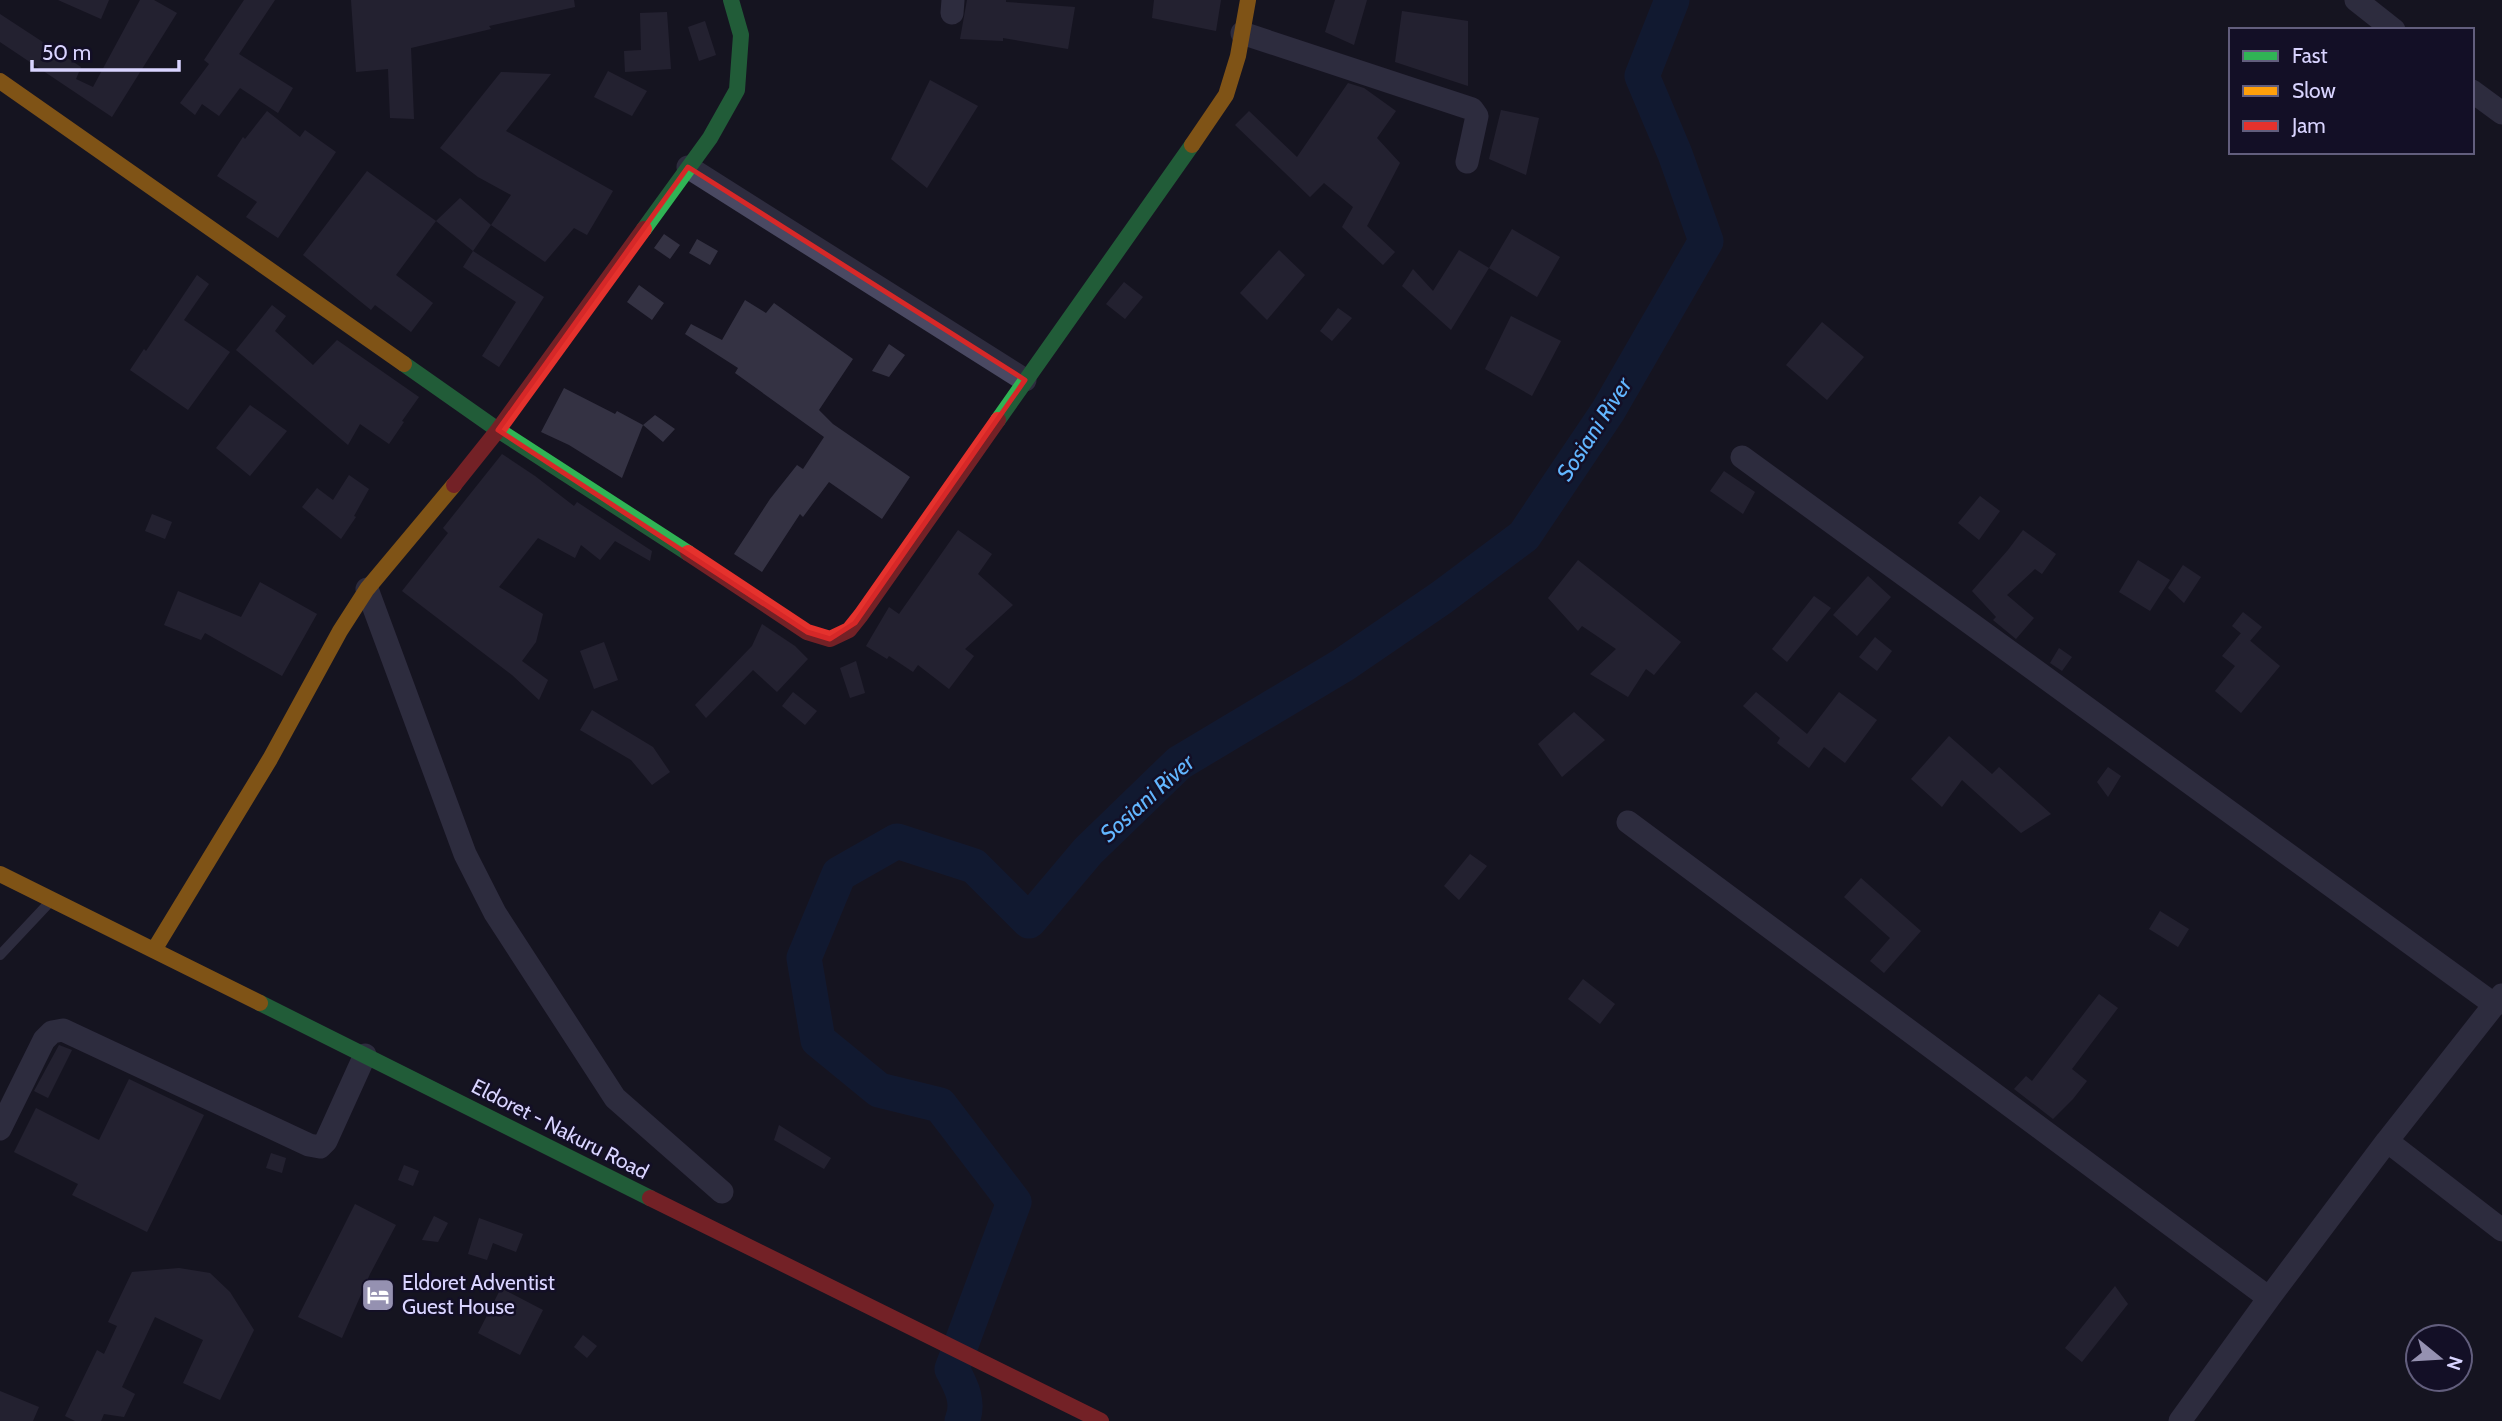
<svg xmlns="http://www.w3.org/2000/svg" width="2502" height="1421" viewBox="0 0 2502 1421" font-family="Cabin,sans-serif">
<style>
.lines{fill:none;stroke-linecap:round;stroke-linejoin:round}
.river{stroke:#0d2144;stroke-width:35}
.building{fill:#343243}
.lane{stroke:#4a4962;stroke-width:10}
.street{stroke:#4a4962;stroke-width:23}
.fast{stroke:#30b455;stroke-width:16}
.slow{stroke:#ff9f0a;stroke-width:16}
.jam{stroke:#e5322d;stroke-width:16}
.marked{fill:none;stroke:#d62828;stroke-width:5;stroke-linejoin:round}
.labels{text-anchor:middle;stroke-width:5;stroke-linejoin:round;paint-order:stroke}
.street-label{font-size:21px;fill:#d9d4ff;stroke:#130f26}
.poi-label{font-size:21px;fill:#d9d4ff;stroke:#130f26;text-anchor:start}
.water-label{font-size:23px;font-style:italic;fill:#62b6ff;stroke:#130f26}
</style>
<rect width="100%" height="100%" fill="#161421"/>
<g class="lines">
<!-- river -->
<path class="river" d="M962,1421C970,1402 961,1386 952,1369L1014,1202L940,1105L879,1090L818,1040L804,958L839,874L897,841L974,866L1029,921L1088,851L1179,763L1343,665L1441,598L1524,536L1608,411L1706,241L1675,154L1642,76L1672,0"/>
</g>
<!-- building -->
<path class="building" d="M58,0H109L101,19Z
M140,0H154L177,13L112,117L0,42V14L81,67L76,79L93,87Z
M244,0H275L239,54L293,88L278,113L240,88L219,116L202,104L195,115L180,103L209,64L204,60Z
M351,0H574L575,7L489,26L491,29L411,48L414,119L390,118L388,69L356,72Z
M967,0H1006V2L1075,7L1068,49L1003,38V41L960,39Z
M1154,0H1221L1216,31L1152,18Z
M1335,0H1367L1354,45L1325,32Z
M1402,11L1468,21V86L1395,62Z
M667,12L671,69L625,72L624,51L641,50L640,13Z
M705,21L716,55L699,61L688,27Z
M608,71L647,91L632,116L594,97Z
M501,72L551,74L506,131L613,191L587,235L574,228L545,262L491,225L511,195L478,177L440,148Z
M930,80L978,106L927,188L891,159Z
M1348,83L1364,88L1396,111L1377,138L1400,163L1367,226L1395,252L1383,265L1342,227L1353,207L1324,183L1310,197L1235,125L1249,111L1297,157Z
M1501,110L1539,118L1526,175L1489,159Z
M267,111L300,137L305,130L336,152L278,238L246,217L257,202L217,176L243,137L245,139Z
M367,171L436,221L396,275L433,303L411,332L375,305L371,310L303,255Z
M460,198L491,225L473,251L436,221Z
M1512,229L1560,257L1537,297L1489,268Z
M664,234L680,245L670,259L654,248Z
M697,239L718,251L710,265L689,253Z
M1279,250L1305,275L1267,320L1240,293Z
M1459,250L1489,268L1451,330L1402,286L1413,269L1433,291Z
M473,251L544,297L499,367L482,356L516,302L463,267Z
M197,275L209,284L184,320L230,352L188,410L130,370L144,349L146,351Z
M1124,282L1143,297L1125,319L1106,304Z
M639,285L664,303L652,320L627,302Z
M745,300L766,313L774,303L853,359L819,410L833,424L910,477L882,519L829,482L803,517L800,514L762,572L734,554L770,499L797,465L803,469L824,437L735,373L738,368L685,334L691,324L722,340Z
M272,305L286,316L275,331L313,365L337,340L419,397L402,421L404,422L389,444L360,424L348,445L236,350Z
M1338,308L1352,318L1332,341L1320,331Z
M1511,316L1561,341L1532,396L1485,369Z
M1822,322L1864,357L1827,400L1786,365Z
M889,344L905,355L889,377L872,371Z
M564,388L615,414L617,411L643,425L622,478L569,445L541,432Z
M250,405L287,431L250,476L216,448Z
M655,415L675,429L663,442L643,425Z
M502,454L535,476L574,506L577,502L652,551L650,561L615,541L600,560L581,545L575,558L538,538L499,587L543,614L536,642L522,661L548,680L539,700L512,675L402,591L448,533L443,528Z
M1724,471L1755,492L1743,514L1710,491Z
M349,475L369,489L354,516L356,517L341,539L302,507L317,488L333,500Z
M1980,496L2000,511L1979,540L1958,523Z
M152,514L172,522L165,539L145,531Z
M958,530L992,554L978,574L1013,605L965,649L974,656L949,689L918,665L913,672L889,656L887,659L866,646L889,607L899,614Z
M2023,530L2056,554L2042,574L2035,569L2007,595L2034,618L2016,639L1993,620L1996,617L1972,591L2008,550Z
M1578,560L1681,642L1654,675L1646,669L1628,697L1590,674L1616,649L1582,626L1578,631L1548,598Z
M2138,560L2170,580L2150,611L2119,592Z
M2183,565L2201,577L2184,603L2168,588Z
M1868,576L1891,597L1857,636L1833,615Z
M260,582L317,614L282,676L205,633L201,640L164,625L178,591L241,617Z
M1814,596L1831,608L1787,662L1772,649Z
M2243,612L2262,627L2250,641L2232,626Z
M762,624L795,646L808,659L777,692L753,670L706,718L695,705L752,646Z
M2241,633L2280,666L2241,713L2215,691L2235,666L2222,656Z
M1875,637L1892,651L1877,671L1859,657Z
M604,642L618,680L594,689L580,651Z
M2059,648L2072,657L2062,671L2050,663Z
M856,661L865,693L850,698L840,668Z
M793,692L817,711L805,725L782,706Z
M1756,692L1807,734L1839,692L1877,720L1845,763L1824,747L1809,768L1777,743L1780,738L1743,706Z
M592,710L653,747L670,772L652,785L631,760L580,730Z
M1574,712L1605,740L1562,777L1538,744Z
M1949,736L1992,774L1999,767L2051,814L2021,833L1962,780L1942,807L1911,779Z
M2108,767L2121,776L2108,797L2097,782Z
M1470,854L1487,866L1459,900L1444,886Z
M1861,878L1921,931L1884,973L1870,961L1890,938L1844,897Z
M2160,911L2189,929L2178,947L2149,929Z
M1583,979L1615,1004L1600,1024L1568,999Z
M2099,994L2118,1008L2072,1069L2087,1081L2073,1099L2053,1119L2014,1089L2026,1076L2032,1081Z
M59,1045L72,1050L48,1098L34,1091Z
M129,1079L204,1115L147,1232L72,1195L78,1184L14,1152L36,1108L99,1140Z
M779,1125L831,1158L824,1169L774,1140Z
M271,1153L286,1158L282,1173L266,1168Z
M404,1165L419,1171L413,1186L398,1180Z
M355,1204L396,1225L370,1274L342,1338L298,1317Z
M434,1216L448,1223L438,1242L422,1240Z
M479,1218L523,1234L516,1252L493,1243L487,1260L468,1254Z
M179,1268L210,1273L230,1292L254,1330L220,1400L183,1383L203,1340L155,1317L122,1387L135,1394L124,1417L104,1414L101,1421H75L65,1416L97,1350L104,1354L117,1326L108,1322L132,1272Z
M2115,1286L2128,1304L2082,1362L2065,1348Z
M501,1288L543,1310L520,1355L478,1333Z
M583,1335L597,1346L587,1358L574,1347Z
M0,1391L39,1407L33,1421H0Z"/>
<g class="lines">
<!-- lane -->
<path class="lane" d="M0,955L48,904"/>
<!-- street -->
<path class="street" d="M2356,0L2394,30
M952,13L953,0
M1242,33L1472,109L1477,116L1467,162
M2472,91L2502,113
M688,167L1025,380
M1742,457L2495,1005
M367,589L465,854L495,913L615,1098L722,1192
M1628,822L2269,1298
M0,1129L44,1040L52,1032L63,1030L309,1145L320,1147L326,1141L365,1055
M2387,1141L2502,1230
M2180,1421L2269,1298L2387,1141L2502,995"/>
<!-- fast -->
<path class="fast" d="M644,229L710,138L737,90L741,35L731,0
M404,364L498,430L688,553
M998,420L1192,145
M260,1003L650,1198"/>
<!-- slow -->
<path class="slow" d="M0,81L404,364
M1192,145L1226,95L1238,56L1248,0
M0,874L260,1003
M154,950L270,759L340,631L367,589L454,485"/>
<!-- jam -->
<path class="jam" d="M454,485L498,430L644,229
M688,553L807,632L830,639L849,630L861,615L998,420
M650,1198L1101,1421"/>
</g>
<!-- marked area -->
<path d="M0 0H2502V1421H0ZM688,167L1025,380L855,623L830,639L807,632L498,430Z" fill="#161421" fill-opacity=".55" fill-rule="evenodd"/>
<path class="marked" d="M688,167L1025,380L855,623L830,639L807,632L498,430Z"/>
<!-- icons -->
<defs>
<g id="hotel-square" transform="scale(1.75)"><rect x="-9" y="-9" width="18" height="18" rx="4" fill="#9591b1" stroke="#130f26"/><path d="M-6-4.5h1.5V1H6V5H4.5V3h-9V5H-6ZM-4 0a1.8 1.8 0 1 1 3.6 0ZM.5 0V-2.5h3Q6-2.5 6 0Z" fill="#fff"/></g>
</defs>
<g fill-rule="evenodd">
<use href="#hotel-square" x="378" y="1295"/>
</g>
<g class="labels">
<!-- street labels -->
<g class="street-label">
<text transform="translate(560 1129) rotate(27)" y="7">Eldoret - Nakuru Road</text>
</g>
<!-- poi labels -->
<g class="poi-label">
<text x="402" y="1290">Eldoret Adventist<tspan x="402" dy="24">Guest House</tspan></text>
</g>
<!-- water labels -->
<g class="water-label">
<text transform="translate(1594 429) rotate(-57)" y="8">Sosiani River</text>
<text transform="translate(1147 798) rotate(-42)" y="8">Sosiani River</text>
</g>
</g>
<!-- legend -->
<rect x="2229" y="28" width="245" height="126" fill="#130f26" stroke="#625e7d" stroke-width="2"/>
<rect x="2243" y="51" width="35" height="10" fill="#30b455" stroke="#625e7d" stroke-width="2"/>
<text x="2292" y="63" font-size="21" fill="#d9d4ff">Fast</text>
<rect x="2243" y="86" width="35" height="10" fill="#ff9f0a" stroke="#625e7d" stroke-width="2"/>
<text x="2292" y="98" font-size="21" fill="#d9d4ff">Slow</text>
<rect x="2243" y="121" width="35" height="10" fill="#e5322d" stroke="#625e7d" stroke-width="2"/>
<text x="2292" y="133" font-size="21" fill="#d9d4ff">Jam</text>
<!-- north arrow -->
<g transform="translate(2439 1358) rotate(108)"><circle r="33" fill="#130f26" stroke="#625e7d" stroke-width="2"/>
<path d="M0-5L12 26L0 18L-12 26Z" fill="#9591b1"/>
<text y="-10" font-size="19" font-weight="bold" text-anchor="middle" fill="#d9d4ff">N</text>
</g>
<!-- scale -->
<path d="M32 60v10h147v-10" fill="none" stroke="#d9d4ff" stroke-width="3.5"/>
<text x="42" y="60" font-size="21" fill="#d9d4ff" stroke="#130f26" stroke-width="5" paint-order="stroke">50 m</text>
</svg>
